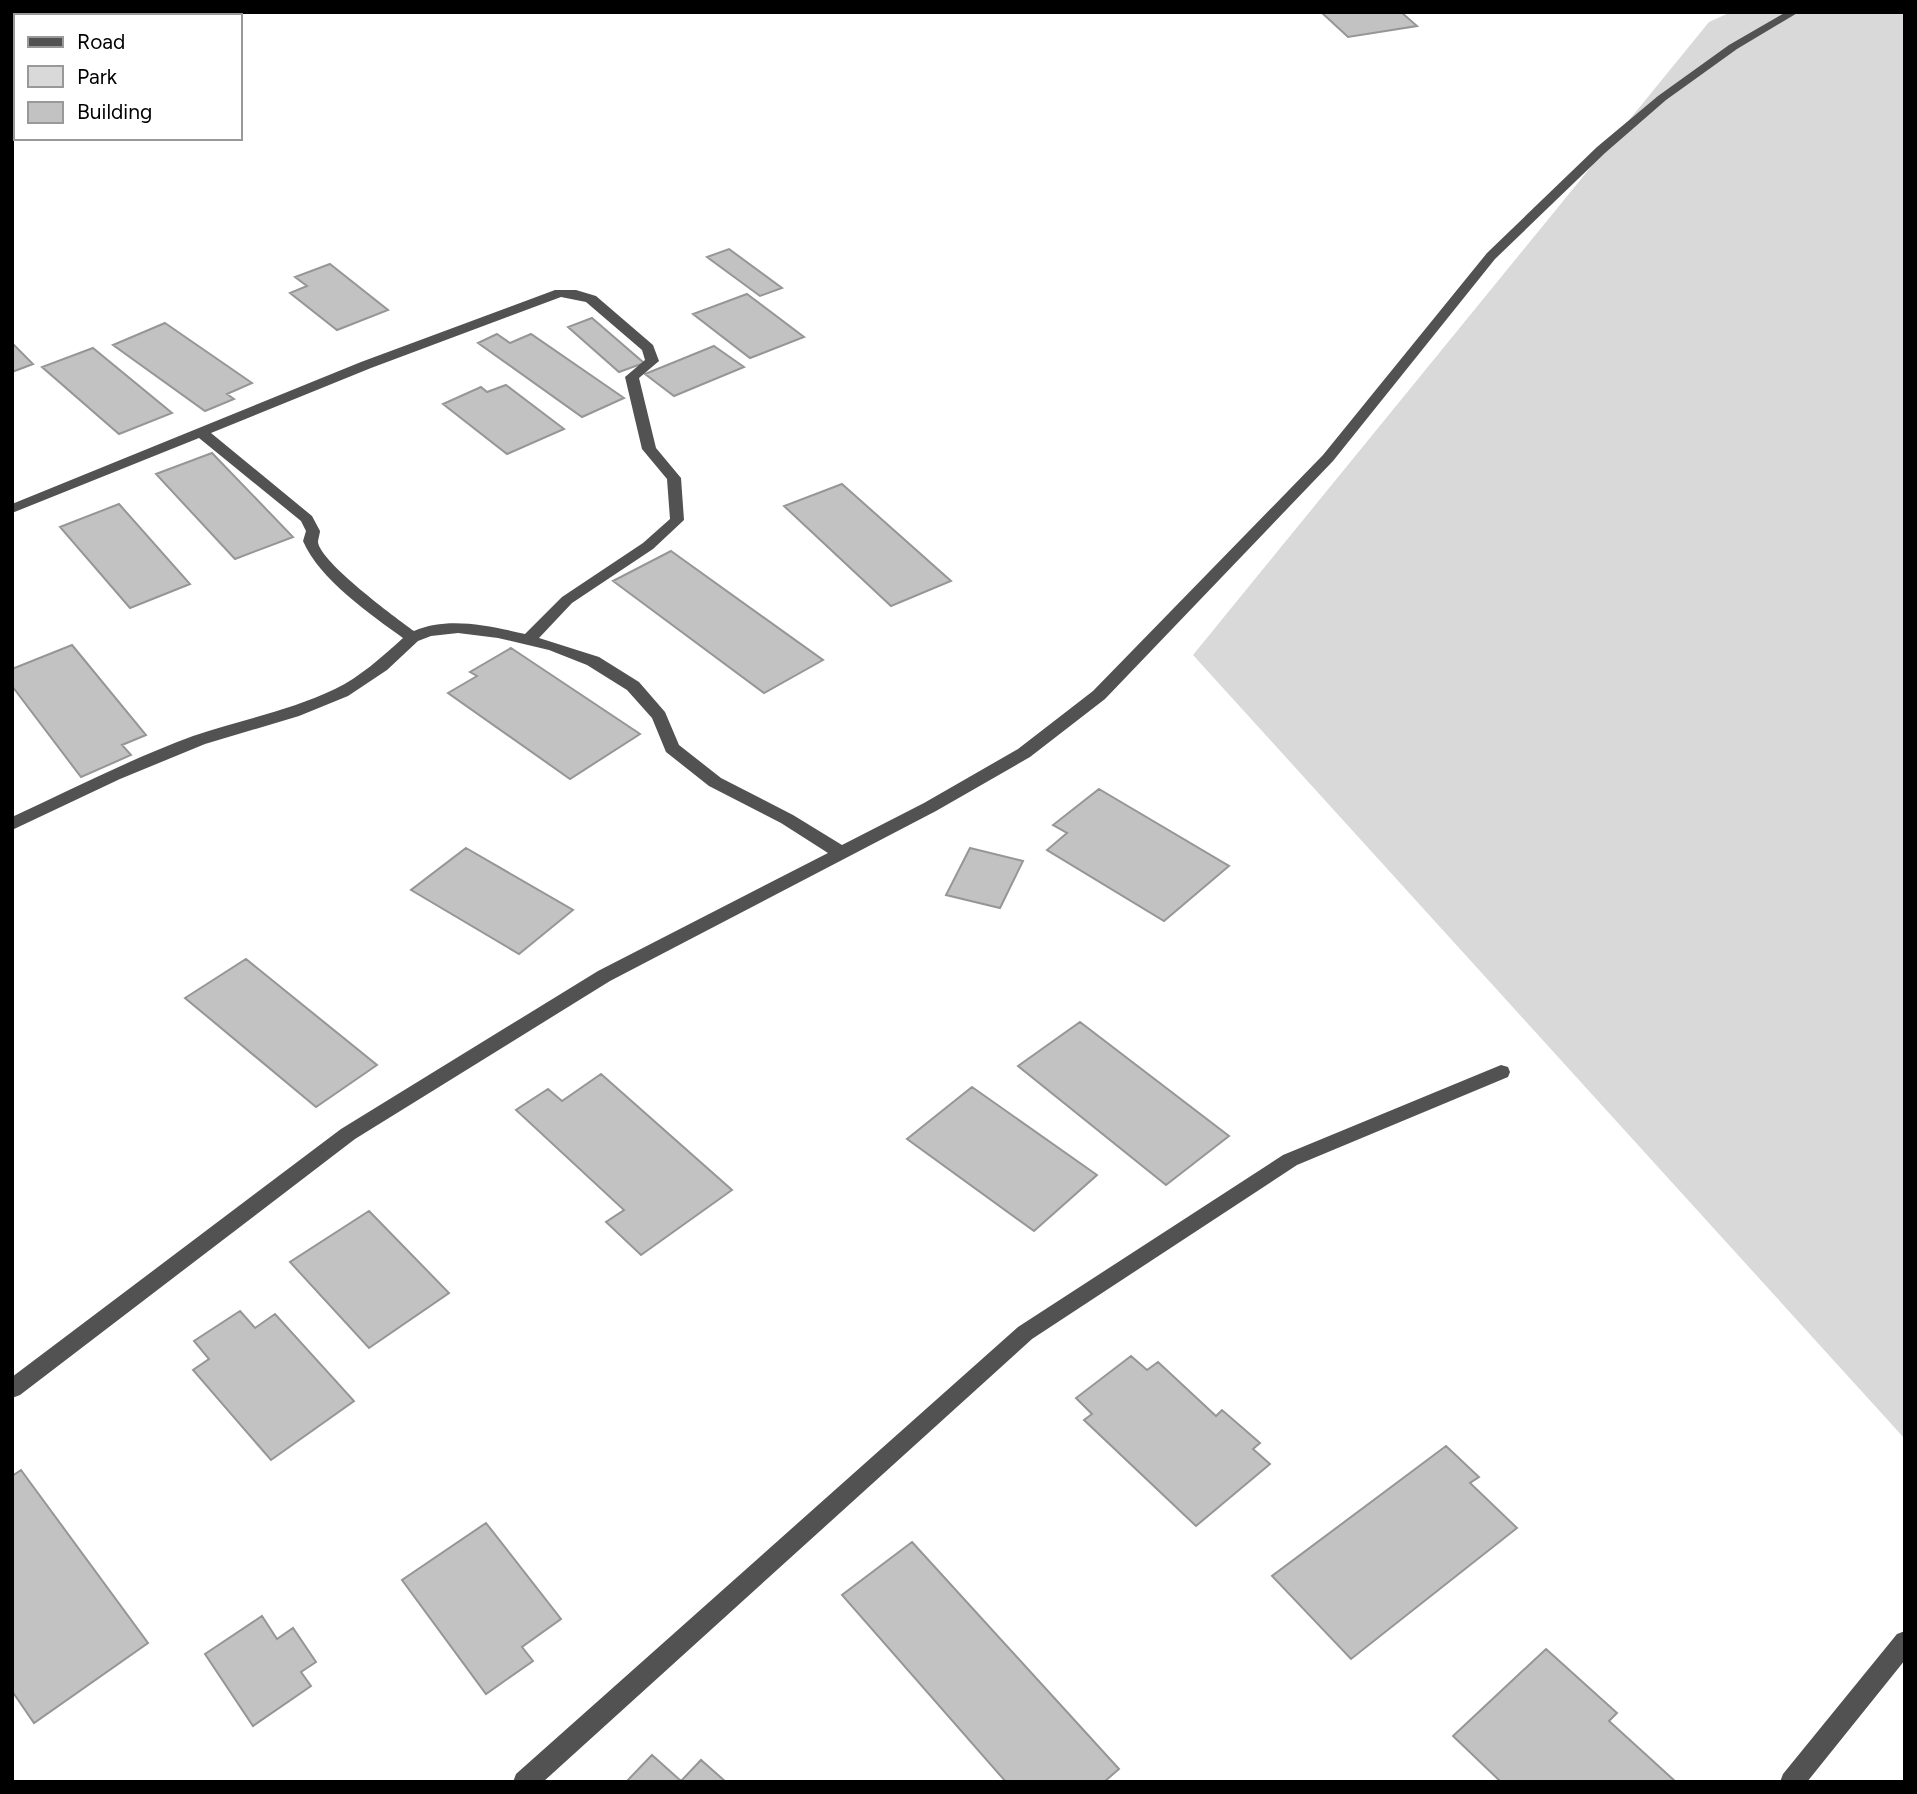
<svg xmlns="http://www.w3.org/2000/svg" width="1917" height="1794" viewBox="0 0 1917 1794" font-family="Figtree,sans-serif">
<style>
.green{fill:#d9d9d9}
.building{fill:#c2c2c2;stroke:#969696;stroke-width:2}
.lines{fill:none;stroke-linecap:round;stroke-linejoin:round}
.highway-casing{stroke:#dbdbdb;stroke-width:3}
.minor{fill:#525252;fill-rule:evenodd}
.highway{fill:#000;fill-rule:evenodd}
</style>
<rect width="100%" height="100%" fill="#fff"/>
<!-- green -->
<path class="green" d="M1731,12H1905V1439L1193,655L1709,22Z"/>
<!-- building -->
<path class="building" d="M1321,12H1401L1417,26L1348,37Z
M729,249L782,288L760,296L707,257Z
M330,264L388,310L337,330L290,293L307,286L295,277Z
M747,294L804,337L750,358L693,314Z
M592,318L644,363L619,372L568,327Z
M165,323L252,383L227,394L234,399L205,411L113,345Z
M497,334L510,343L531,334L624,398L582,417L478,343Z
M12,343L33,364L12,372Z
M714,346L744,367L674,396L645,374Z
M93,348L172,413L119,434L42,367Z
M506,385L564,429L507,454L443,404L481,387L487,392Z
M212,453L293,537L235,559L156,474Z
M842,484L951,581L891,606L784,506Z
M119,504L190,584L130,608L60,527Z
M671,551L823,660L764,693L613,581Z
M72,645L146,735L122,745L131,755L81,777L12,686V669Z
M511,648L640,734L570,779L448,693L477,676L470,672Z
M1099,789L1229,866L1164,921L1047,850L1067,833L1053,825Z
M466,848L573,910L519,954L411,890Z
M970,848L1023,861L1000,908L946,895Z
M246,959L377,1065L316,1107L185,998Z
M1080,1022L1229,1136L1166,1185L1018,1066Z
M601,1074L732,1190L641,1255L606,1222L624,1210L516,1110L548,1089L562,1101Z
M972,1087L1097,1175L1034,1231L907,1139Z
M369,1211L449,1293L369,1348L290,1262Z
M240,1311L255,1328L275,1314L354,1401L271,1460L193,1370L209,1359L194,1341Z
M1131,1356L1147,1370L1158,1362L1216,1416L1222,1410L1260,1443L1253,1449L1270,1464L1196,1526L1084,1420L1092,1414L1076,1398Z
M1446,1446L1479,1477L1470,1483L1517,1528L1351,1659L1272,1576Z
M21,1470L148,1643L34,1723L12,1691V1476Z
M486,1523L561,1619L522,1647L533,1661L486,1694L402,1580Z
M912,1542L1119,1769L1104,1782H1006L842,1595Z
M262,1616L277,1639L293,1628L316,1662L301,1672L311,1686L253,1726L205,1654Z
M1546,1649L1617,1713L1609,1721L1676,1782H1501L1453,1736Z
M652,1755L681,1781L701,1760L726,1782H626Z"/>
<g class="lines">
<!-- highway casing -->
<g class="highway-casing">
<path id="highway" d="M12,12H29L12,19Z"/>
</g>
<!-- minor -->
<path class="minor" d="M1786,12H1799L1737,49L1666,100L1605,153L1495,259L1333,461L1105,699L1030,757L936,811L610,981L355,1139L20,1395L12,1398V1377L341,1129L598,971L828,853L781,823L709,786L666,752L652,718L627,690L587,665L549,650L498,638L458,633L431,636L418,641L387,670L348,696L299,716L205,744L120,779L12,830V817C72,789 131,759 193,736C240,720 289,711 335,689C360,677 382,657 403,638C370,614 319,579 303,541L306,531L301,521L199,438L12,513V504L361,362L555,290H576L596,296L653,345L659,361L639,378L656,448L681,478L684,520L653,549L572,603L539,638L599,657L639,682L665,712L679,745L721,778L793,815L842,845L924,803L1018,749L1093,691L1323,455L1487,253L1597,147L1658,96L1729,45ZM561,297L586,302L642,350L645,360L625,377L642,449L667,479L670,519L643,543L562,597L525,634C490,626 448,616 414,631C396,618 320,562 318,542C318,540 320,533 320,531L312,516L211,433L371,368Z
M1501,1065L1508,1067L1510,1072L1508,1077L1297,1165L1032,1339L543,1782H513L516,1774L1018,1327L1283,1155Z
M1905,1631V1660L1807,1782H1780L1783,1774L1897,1634Z"/>
<!-- highway -->
<use href="#highway" class="highway"/>
</g>
<!-- border -->
<rect width="1917" height="1794" fill="none" stroke="#000000" stroke-width="28"/>
<!-- legend -->
<rect x="14" y="14" width="228" height="126" fill="#ffffff" stroke="#999999" stroke-width="2"/>
<rect x="28" y="37" width="35" height="10" fill="#525252" stroke="#999999" stroke-width="2"/>
<text x="77" y="49" font-size="21" fill="#000000">Road</text>
<rect x="28" y="66" width="35" height="21" fill="#d9d9d9" stroke="#999999" stroke-width="2"/>
<text x="77" y="84" font-size="21" fill="#000000">Park</text>
<rect x="28" y="102" width="35" height="21" fill="#c2c2c2" stroke="#999999" stroke-width="2"/>
<text x="77" y="119" font-size="21" fill="#000000">Building</text>
</svg>
